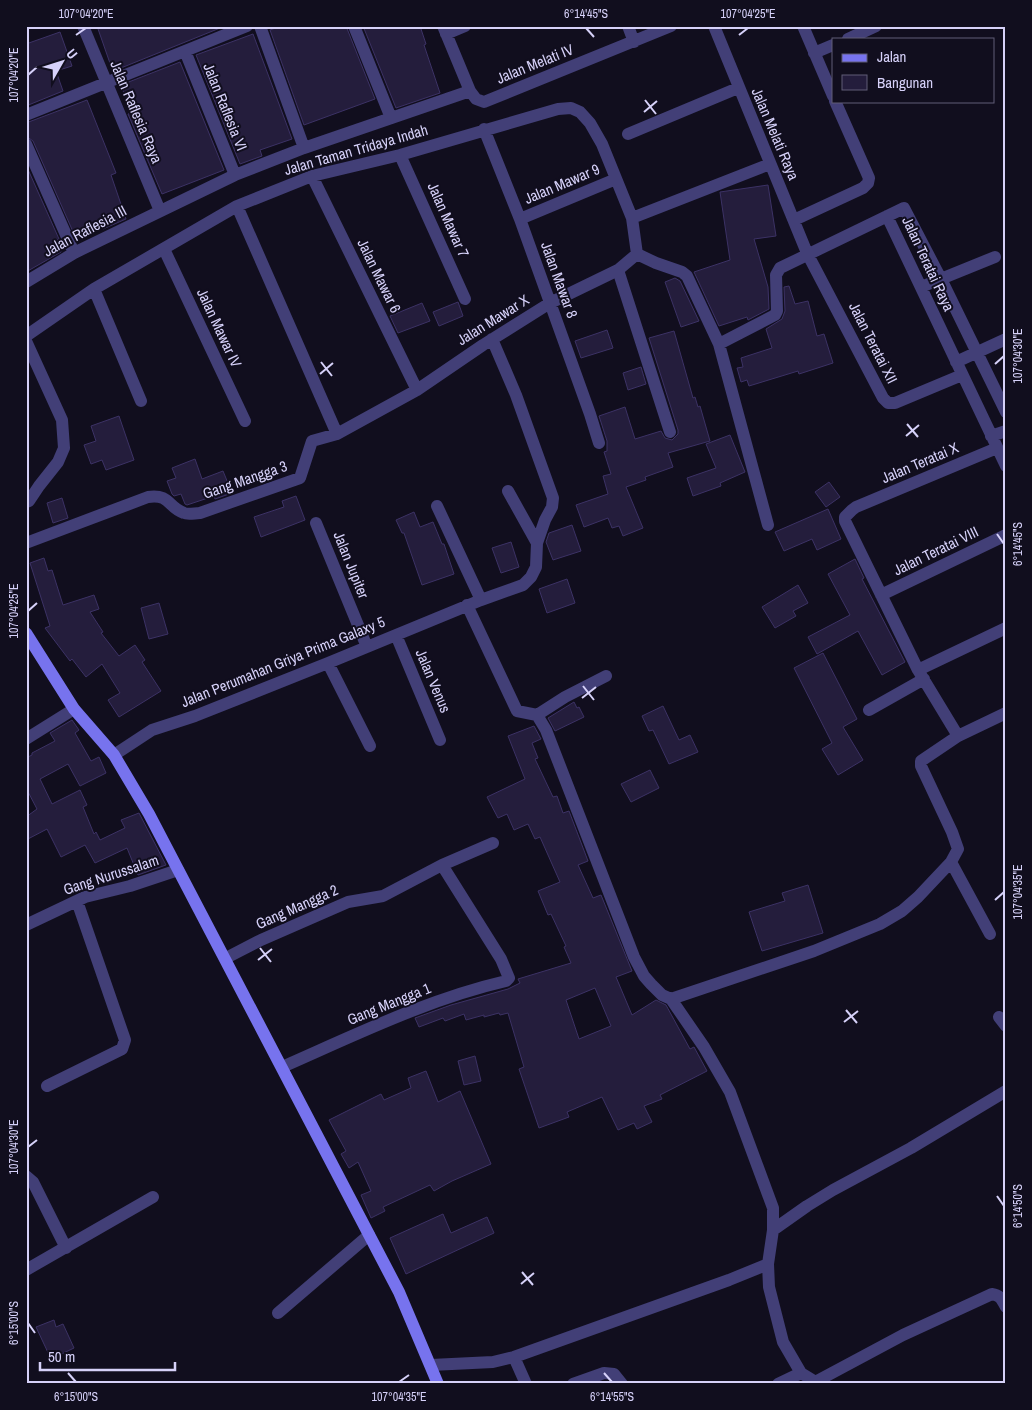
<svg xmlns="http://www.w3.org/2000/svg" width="1032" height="1410" viewBox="0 0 1032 1410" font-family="'Archivo Narrow',sans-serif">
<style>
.building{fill:#241d3c;stroke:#3c3265;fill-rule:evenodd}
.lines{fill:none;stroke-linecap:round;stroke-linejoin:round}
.street{stroke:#423f77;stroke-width:12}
.secondary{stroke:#7773ee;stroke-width:12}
.ticks{fill:none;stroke:#d6d1f9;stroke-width:2}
.labels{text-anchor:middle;stroke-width:4;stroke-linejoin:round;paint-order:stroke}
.street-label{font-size:15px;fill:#d6d1f9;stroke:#110e1e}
.neatline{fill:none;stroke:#d6d1f9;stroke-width:2}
.ticks-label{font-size:12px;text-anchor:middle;fill:#d6d1f9}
</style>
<rect width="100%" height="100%" fill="#110e1e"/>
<!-- building -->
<path class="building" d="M97,26H225L116,70L115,68L112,69Z
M281,26H346L375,99L304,125L270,30Z
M363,26H420L426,44L424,45L440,93L396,108Z
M60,32L72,66L56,71L63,91L26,106V44Z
M253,34L292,139L260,150L262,156L240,164L196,55Z
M180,62L224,170L162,194L128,114L131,113L121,85Z
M87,100L116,173L111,175L126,219L103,229L101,224L74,234L33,141L26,136V123Z
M26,165L59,239L57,240L61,252L26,272Z
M768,185L776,236L754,239L768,287L769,309L748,320L747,317L719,326L694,272L730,260L720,192Z
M675,278L680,281L699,321L681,327L665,282Z
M789,286L795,304L808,301L817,336L824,334L833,363L799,374L798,371L749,386L747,380L741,382L737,368L743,367L741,358L772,348L766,329L782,319L785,311L784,287Z
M458,302L463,316L439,326L433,312Z
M422,303L430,321L398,333L390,316Z
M607,330L613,348L581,358L575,341Z
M674,331L693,398L695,397L698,407L700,406L710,441L668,453L673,467L645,477L646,480L626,487L643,528L623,536L619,526L612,528L608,518L584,527L576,505L608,494L603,476L611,474L604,452L607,451V441L599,416L625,407L635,439L661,431L665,438L672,440L678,434V430L649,338Z
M641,367L646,384L628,390L623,373Z
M119,416L134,460L106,470L102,460L91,464L84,445L96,441L91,426Z
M730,435L745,472L720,483L721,486L693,496L687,478L716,468L706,444Z
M195,459L202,479L223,471L232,493L215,499L214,496L187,505L185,504L181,494L174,496L172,494L167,481L176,478L172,468Z
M829,482L840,497L826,507L815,492Z
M296,496L305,520L261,537L254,517L284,507L282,501Z
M62,498L68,518L53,523L47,503Z
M828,509L841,539L817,550L812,539L784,551L775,532Z
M414,512L420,527L433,522L442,544H444L454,574L422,585L404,533H402L396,520Z
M572,525L581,551L553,560L546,542L549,533Z
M511,542L519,567L501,573L492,548Z
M44,558L48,571L52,570L63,605L94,595L99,609L90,612L103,632L101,633L119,656L135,645L145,660L142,662L161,691L119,717L108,700L120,693L102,664L86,677L72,659L70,661L45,628L50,626L30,563Z
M855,559L864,578L862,579L905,662L882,675L858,631L817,654L808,637L850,615L828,574Z
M567,579L575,603L547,613L539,589Z
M798,585L808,603L793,611L796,616L775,628L762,607Z
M159,603L168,634L149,639L141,608Z
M823,653L857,719L843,727L863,760L838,775L822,749L832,743L794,668Z
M574,702L577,708L579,707L584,717L555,731L548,718Z
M663,706L679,740L690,735L698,752L669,764L653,730L649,731L642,716Z
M72,720L79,730L75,733L91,761L99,757L106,773L80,786L68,764L40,779L52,804L80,790L87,805L83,807L94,834L96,832L100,840L125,828L121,820L139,813L166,865L138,875L127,848L95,863L85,845L61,857L47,829L26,840V817L37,809L26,788V752L28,757L32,755V753L55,741L50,733Z
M534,726L541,739L532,743L538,758L535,759L553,797L557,796L563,813L569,811L588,861L578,865L593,898L601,895L632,971L616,977L632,1015L656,1000L666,1005L690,1049L694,1047L707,1071L660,1095L662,1099L644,1106L652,1122L637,1129L634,1123L618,1130L602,1097L567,1112L569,1117L539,1128L519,1069L524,1067L508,1013L500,1015L499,1013L484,1017V1015L466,1020L464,1014L445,1021L443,1018L419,1027L415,1018L451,1005L508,989L520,983L518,979L571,963L564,947L566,946L551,914L548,915L538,891L560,882L540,837L535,839L528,824L514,830L507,814L498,818L487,797L525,779L508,736ZM595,988L611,1026L579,1039L566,1000Z
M650,770L659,788L631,802L621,784Z
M808,885L823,933L762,951L749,912L785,901L782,893Z
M475,1056L481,1081L464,1085L458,1061Z
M426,1071L438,1102L460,1091L491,1164L452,1181L434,1191L430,1185L383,1207L385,1211L371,1218L361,1195L371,1191L358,1162L349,1168L341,1154L346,1151L329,1120L381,1094L384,1100L411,1088L408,1078Z
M443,1214L451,1233L487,1217L494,1233L406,1274L390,1238Z
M54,1320L56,1327L63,1324L74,1348L51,1359L36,1327Z"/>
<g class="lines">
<!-- street -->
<path class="street" d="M83,26L160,211
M260,26L304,148
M354,26L391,118
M443,26L470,91L476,99L484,102L671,26
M628,26L634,42
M714,26L807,253L883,398L888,403H895L962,375
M803,26L833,96
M446,34L465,26
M848,39L876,26
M185,51L235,175
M814,53L833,45
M26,115L247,26
M484,129L520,219L590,414L599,443
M628,134L738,88
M26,144L74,253
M400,155L465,299
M312,176L417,390
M237,206L337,434
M887,216L1006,466
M632,218L770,164
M520,219L616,179
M794,220L863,188L868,183L869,178L835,101
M164,249L245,421
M637,254L656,263L682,272L687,276L719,344L775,315L777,311L776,275L780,268L904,208L941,279L1006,412
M618,270L670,432
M26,282L74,253L235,175L304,148L470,91
M921,287L995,257
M94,289L141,401
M26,336L94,289L237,206L312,176L400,155L558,109L571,108L580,112L590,123L602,144L632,218L637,254L618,270L550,303L483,345L417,390L337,434L312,441L300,478L200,513C195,513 188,515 184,513C167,507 171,494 148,497L26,543
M26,341L62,420L64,448L58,462L39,486L29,501L26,502
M719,344L768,525
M956,362L1006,339
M991,436L1006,431
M508,491L537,543
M437,506L481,600
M316,523L367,647
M881,595L1006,535
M467,605L517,711L537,715L546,730L634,957L644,976L651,984L662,995L671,999L704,1047L730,1092L773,1208V1230L768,1264L769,1287L783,1342L801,1373L819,1384
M396,635L440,740
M328,663L370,746
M918,670L1006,628
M869,710L924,679
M537,715L565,697L606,676
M958,736L918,670L845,521V517L852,510L856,507L997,448
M26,739L74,709
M114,755L152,730L195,716L328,663L481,600L523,585L531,577L536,567L537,543L545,520L552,507L553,498L516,395L492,339
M951,862L990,934
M26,925L85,897L130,886L178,870
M226,958L261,940L348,902L383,896L442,865L493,843
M671,999L814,951L880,924L902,911L918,897L951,862L958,849L952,832L921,766V761L958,736L1006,713
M999,1017L1006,1026
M282,1067C355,1035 428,999 506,981L509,978L501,959L442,865
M47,1086L122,1049L125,1040L77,901
M26,1176L33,1182L66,1248
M773,1230L807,1206L833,1190L911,1148L1006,1091
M26,1270L153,1197
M278,1313L369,1235
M514,1357L526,1384
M431,1365L493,1362L514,1357L729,1280L768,1264
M817,1381L903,1335L992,1294C1000,1295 1002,1300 1006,1307
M573,1384L604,1373L614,1374L622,1384
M778,1384L801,1373"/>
<!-- secondary -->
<path class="secondary" d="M26,633L74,709L114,755L149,814L399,1292L438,1384"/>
</g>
<!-- ticks -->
<path class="ticks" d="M586,28L594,37M76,35L86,28M739,35L748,28M28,75L37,67M645,100L656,114M644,112L657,101M321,362L332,376M995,364L1004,356M320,374L333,363M907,424L918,437M906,436L919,425M997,534L1004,544M28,611L37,603M583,686L594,700M582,698L596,687M995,900L1004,892M260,948L271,962M258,960L272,949M846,1010L857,1023M844,1022L858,1011M28,1147L37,1140M997,1196L1004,1206M522,1272L533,1285M521,1284L534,1273M28,1323L35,1333M68,1373L76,1382M604,1373L612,1382M399,1382L409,1375"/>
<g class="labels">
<!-- street labels -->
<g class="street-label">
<text transform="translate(535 64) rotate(-22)" y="5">Jalan Melati IV</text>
<text transform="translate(225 107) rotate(68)" y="5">Jalan Raflesia VI</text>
<text transform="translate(136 112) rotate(67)" y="5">Jalan Raflesia Raya</text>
<text transform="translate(775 134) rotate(67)" y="5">Jalan Melati Raya</text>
<text transform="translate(356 150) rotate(-16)" y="5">Jalan Taman Tridaya Indah</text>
<text transform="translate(562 184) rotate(-23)" y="5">Jalan Mawar 9</text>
<text transform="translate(448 220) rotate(66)" y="5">Jalan Mawar 7</text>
<text transform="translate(85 231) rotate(-28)" y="5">Jalan Raflesia III</text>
<text transform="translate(928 264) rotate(65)" y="5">Jalan Teratai Raya</text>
<text transform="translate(379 276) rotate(64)" y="5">Jalan Mawar 6</text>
<text transform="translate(559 280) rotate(70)" y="5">Jalan Mawar 8</text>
<text transform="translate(493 320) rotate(-32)" y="5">Jalan Mawar X</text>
<text transform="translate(219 328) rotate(65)" y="5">Jalan Mawar IV</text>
<text transform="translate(873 343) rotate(63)" y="5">Jalan Teratai XII</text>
<text transform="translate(920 463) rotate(-23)" y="5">Jalan Teratai X</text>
<text transform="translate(245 480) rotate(-19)" y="5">Gang Mangga 3</text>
<text transform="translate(936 551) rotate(-26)" y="5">Jalan Teratai VIII</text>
<text transform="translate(351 565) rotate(68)" y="5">Jalan Jupiter</text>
<text transform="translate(283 662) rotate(-22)" y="5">Jalan Perumahan Griya Prima Galaxy 5</text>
<text transform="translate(433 681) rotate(67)" y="5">Jalan Venus</text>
<text transform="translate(111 875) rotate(-18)" y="5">Gang Nurussalam</text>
<text transform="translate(297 907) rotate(-24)" y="5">Gang Mangga 2</text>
<text transform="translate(389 1004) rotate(-22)" y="5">Gang Mangga 1</text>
</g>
</g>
<!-- border -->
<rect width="1032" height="1410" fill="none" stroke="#110e1e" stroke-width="55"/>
<!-- legend -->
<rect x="832" y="38" width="162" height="65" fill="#110e1e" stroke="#605c76"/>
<rect x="842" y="54" width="25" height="8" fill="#7773ee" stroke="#605c76"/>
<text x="877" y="62" font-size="15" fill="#d6d1f9">Jalan</text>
<rect x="842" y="75" width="25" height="15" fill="#241d3c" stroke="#605c76"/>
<text x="877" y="88" font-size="15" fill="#d6d1f9">Bangunan</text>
<!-- north arrow -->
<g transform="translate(62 62) rotate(51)" stroke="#110e1e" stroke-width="4" paint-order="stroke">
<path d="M0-4L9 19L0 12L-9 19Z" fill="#d6d1f9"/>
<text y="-8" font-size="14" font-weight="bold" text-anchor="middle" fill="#d6d1f9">U</text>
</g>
<!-- scale -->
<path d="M40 1362v8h135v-8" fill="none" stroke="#d6d1f9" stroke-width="2.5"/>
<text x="48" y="1362" font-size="15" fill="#d6d1f9" stroke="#110e1e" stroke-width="4" paint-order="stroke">50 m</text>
<rect x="28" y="28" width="976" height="1354" class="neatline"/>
<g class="ticks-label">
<text x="86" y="18">107°04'20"E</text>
<text x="586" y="18">6°14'45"S</text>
<text x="748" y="18">107°04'25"E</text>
<text transform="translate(14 75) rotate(-90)" y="4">107°04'20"E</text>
<text transform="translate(1018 356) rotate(-90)" y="4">107°04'30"E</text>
<text transform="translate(1018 544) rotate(-90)" y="4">6°14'45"S</text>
<text transform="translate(14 611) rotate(-90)" y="4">107°04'25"E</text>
<text transform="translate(1018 892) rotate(-90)" y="4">107°04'35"E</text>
<text transform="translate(14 1147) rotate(-90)" y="4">107°04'30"E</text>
<text transform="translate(1018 1206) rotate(-90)" y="4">6°14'50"S</text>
<text transform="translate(14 1323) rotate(-90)" y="4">6°15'00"S</text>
<text x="76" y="1401">6°15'00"S</text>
<text x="399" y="1401">107°04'35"E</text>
<text x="612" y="1401">6°14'55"S</text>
</g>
</svg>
